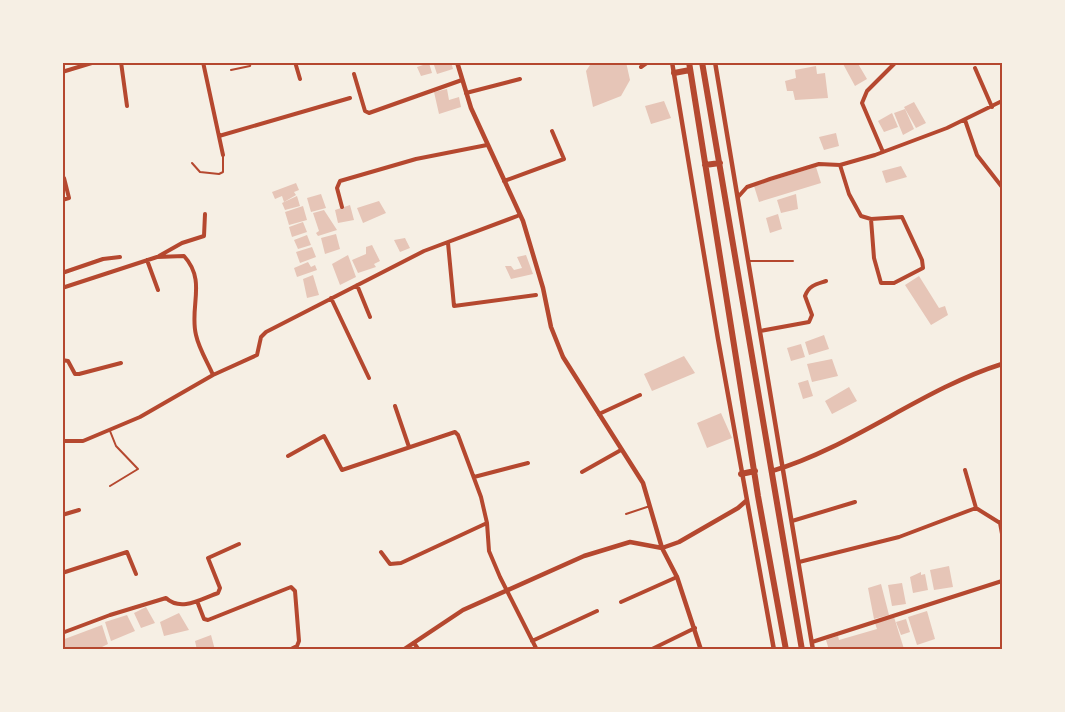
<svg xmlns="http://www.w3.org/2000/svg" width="1065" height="712" viewBox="0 0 1065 712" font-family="Figtree,sans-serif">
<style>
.building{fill:#e6c5b7}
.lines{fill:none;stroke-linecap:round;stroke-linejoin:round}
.service{stroke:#b5482f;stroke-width:2}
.minor{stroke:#b5482f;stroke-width:4}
.tertiary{stroke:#b5482f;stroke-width:4.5}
.trunk{stroke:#b5482f;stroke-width:6}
.neatline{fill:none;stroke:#b5482f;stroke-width:2}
</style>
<rect width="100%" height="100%" fill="#f6efe4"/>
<!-- building -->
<path class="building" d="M433,62H451L453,69L437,74Z
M592,62H626L630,80L621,96L593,107L586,71Z
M842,62H857L867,79L855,86Z
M429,63L432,73L421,76L417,67Z
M816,66L817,74L825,73L828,98L795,100L793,91H787L785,81L796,78L795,70Z
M447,89L449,100L459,97L461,107L439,114L434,92Z
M664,101L671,118L651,124L645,106Z
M914,102L926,123L916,128L904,107Z
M905,109L914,129L903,135L894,113Z
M892,113L898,127L884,132L878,121Z
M836,133L839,146L824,150L819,137Z
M901,166L907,177L886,183L882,171Z
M816,167L821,183L759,202L754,186Z
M296,183L299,190L294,192L296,195L284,202L282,196L275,199L272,192Z
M321,194L326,208L311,212L307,198Z
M796,194L798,209L781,213L777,200Z
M297,196L300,206L285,210L282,203Z
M379,201L386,213L363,223L357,208Z
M350,205L354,220L338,223L335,210Z
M303,206L307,220L289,225L285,212Z
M324,210L337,230L318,236L316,233L319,231L313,213Z
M778,214L782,229L770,233L766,218Z
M303,222L307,232L292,237L289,227Z
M336,234L340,249L325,254L321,238Z
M307,235L311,245L298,249L294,240Z
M405,238L410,248L400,252L394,240Z
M372,245L380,261L374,264L376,267L358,273L352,260L366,254V247Z
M312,247L316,257L300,263L296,252Z
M348,255L356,277L340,285L332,264Z
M526,255L533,274L511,279L505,266H511L514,270L522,268L517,257Z
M308,262L311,267L315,265L317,270L297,277L294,268Z
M313,275L319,295L307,298L303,279Z
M919,276L939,308L945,306L948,315L931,325L905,285Z
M824,335L829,349L809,355L805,342Z
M801,344L805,357L791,361L787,348Z
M684,356L695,373L652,391L644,374Z
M832,359L838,376L812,382L807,364Z
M808,380L813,396L803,399L798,383Z
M849,387L857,401L832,414L825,401Z
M721,413L732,438L707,448L697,423Z
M949,566L953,587L934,590L930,570Z
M921,572V575L925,574L928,590L913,593L910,577Z
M902,583L906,604L892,606L888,585Z
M881,584L889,615L874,619L868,588Z
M146,607L155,623L141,628L134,613Z
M927,611L935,639L917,645L908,617Z
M179,613L189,630L164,636L160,622Z
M127,615L135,631L111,641L105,622Z
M894,617L904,649L829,650L826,640L838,636L839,640L877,629L875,623Z
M906,619L910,632L901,635L896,622Z
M102,625L108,644L96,650H62V640Z
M211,635L215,650H197L195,641Z"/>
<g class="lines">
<!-- service -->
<path class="service" d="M231,70L250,66L251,62
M192,163L200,172L219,174L223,172V155
M749,261H793
M110,486L138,469L116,446L110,431
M626,514L650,506
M301,649L302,650"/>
<!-- minor -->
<path class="minor" d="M121,62L127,106
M203,62L223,155
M295,62L300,79
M641,67L648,62
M975,68L992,107
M62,72L95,62
M354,74L365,111L369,113L462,80
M466,93L520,79
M965,120L977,155L1002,187
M219,136L350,98
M883,152L862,103L867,91L896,62
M840,165L849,194L861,216L871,219L902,217L922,260L923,268L894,283H881L874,258L871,219
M504,181L564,159L552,131
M738,197L747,187L770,179L819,164L840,165L875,155L947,128L1002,101
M62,200L69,198L64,178
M342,207L337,188L340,181L416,159L487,145
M448,243L454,306L536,295
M159,256L182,243L204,236L205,214
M147,260L158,290
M62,273L103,259L120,257
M357,285L370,317
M62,288L157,257L184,256C207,281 189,307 196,335C199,349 208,363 213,375
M331,298L369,378
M760,331L809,322L812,315L805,296C809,285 817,284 826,281
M62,360L68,361L75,374H79L121,363
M395,406L409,447
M599,414L640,395
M62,441H83L140,417L213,375L257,355L261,337L266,332L424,251L520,215
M288,456L324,436L342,470L455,432L458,435L481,497L487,523
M965,470L976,508
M582,472L621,450
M474,477L528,463
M62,515L79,510
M792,521L855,502
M1000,523L1002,534
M381,552L390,564L401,563L487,523L489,551L500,577L537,650
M799,562L899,537L976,508L1000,523L1002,521
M62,573L127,552L136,574
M197,601L204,619L208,620L291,587L295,591L299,641L297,646L289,650
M621,602L677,577
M62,633L110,615L166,598C181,612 201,599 218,593L220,588L208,558L239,544
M532,641L597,611
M812,642L1002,581
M414,643L419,650
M650,650L695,628"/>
<!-- tertiary -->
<path class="tertiary" d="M457,62L471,108L523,221L543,288L551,327L563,357L643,483L662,548L677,577L701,650
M672,62L718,339L774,650
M715,62L813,650
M772,471C853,447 922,389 1002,364
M403,650L463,610L584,556L630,542L662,548L679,542L738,508L746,501"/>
<!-- trunk -->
<path class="trunk" d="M689,62L758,496L786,650
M702,62L802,650
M674,73L690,70
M705,165L720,163
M741,474L755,471"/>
</g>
<!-- border -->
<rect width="1065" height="712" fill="none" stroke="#f6efe4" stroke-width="128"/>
<rect x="64" y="64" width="937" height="584" class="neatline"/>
</svg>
